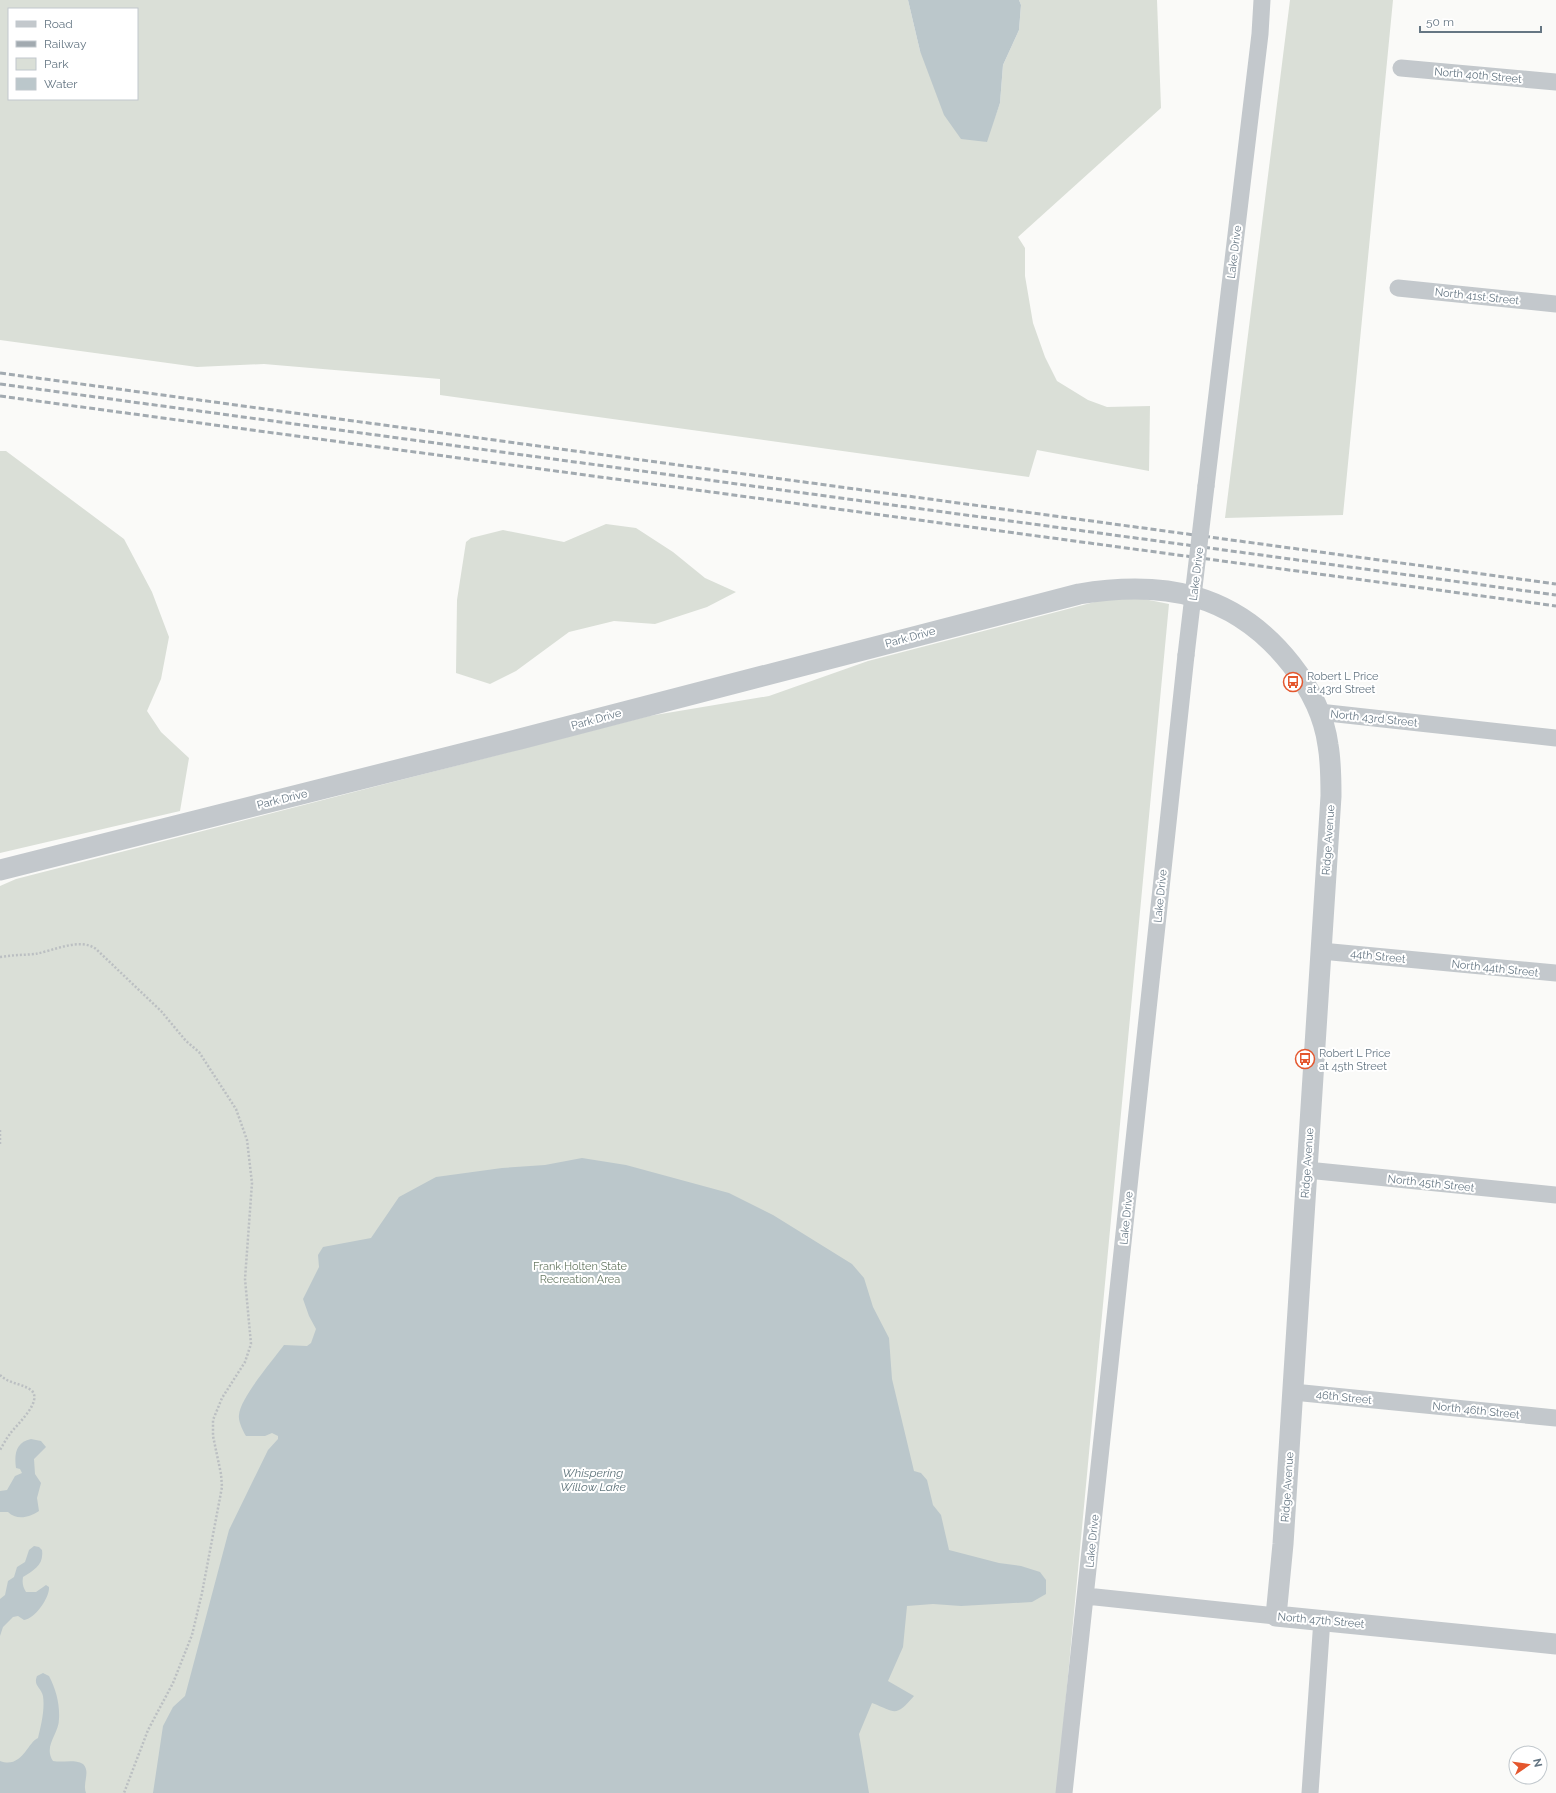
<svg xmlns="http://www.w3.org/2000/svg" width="1556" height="1793" viewBox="0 0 1556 1793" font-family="Raleway,sans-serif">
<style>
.green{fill:#dadfd7;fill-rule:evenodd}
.water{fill:#bbc7cb}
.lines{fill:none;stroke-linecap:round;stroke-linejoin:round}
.path{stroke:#bbbfc2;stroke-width:2.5;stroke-dasharray:2 2;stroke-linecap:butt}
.minor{stroke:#c3c8cc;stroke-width:17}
.tertiary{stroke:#c3c8cc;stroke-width:21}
.rail{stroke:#a2aab0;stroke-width:3;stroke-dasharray:6 3;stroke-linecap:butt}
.minor-bridge{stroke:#c3c8cc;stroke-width:17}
.labels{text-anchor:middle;stroke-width:4;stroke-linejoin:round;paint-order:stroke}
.street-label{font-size:11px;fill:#657683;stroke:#fff}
.poi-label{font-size:11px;fill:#657683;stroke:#fff;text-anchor:start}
.park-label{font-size:11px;fill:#687a64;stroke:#fff}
.water-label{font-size:12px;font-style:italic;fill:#60757c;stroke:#fff}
</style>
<rect width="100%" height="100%" fill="#fafaf8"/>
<!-- green -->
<path class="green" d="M0,0H908L920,51L986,142L1000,103L1003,65L1019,30L1021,5L1019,0H1157L1161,108L1018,237L1025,248V276L1033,323L1045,357L1057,381L1088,400L1107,407L1150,406L1149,471L1037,450L1029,477L440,395V379L264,364L197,367L0,340ZM9,9H137V99H9Z
M1290,0H1393L1343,515L1225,518Z
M0,451H6L124,539L152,592L169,637L161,679L147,711L161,732L189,758L180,811L0,853Z
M606,524L636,528L673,552L705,578L736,592L707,607L655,624L614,621L569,632L516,671L490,684L456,673L457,600L466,542L471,538L503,530L564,542Z
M1106,599H1144L1169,604L1057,1793H0V886L16,879L649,716L769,696L868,661Z"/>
<!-- water -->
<path class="water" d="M908,0H1019L1021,5L1019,30L1003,65L1000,103L987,142L961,139L944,115L920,51Z
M582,1158L626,1165L729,1193L773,1215L852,1264L864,1278L873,1307L889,1338L892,1379L914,1471L921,1473L927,1480L933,1505L941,1515L949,1550L999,1563L1021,1566L1040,1572L1046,1580V1594L1032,1602L961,1606L933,1604L907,1606L903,1647L888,1681L914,1696C895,1718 896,1712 872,1703L859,1734L869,1793H153L163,1726L173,1707L185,1696L229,1530L268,1450L278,1439V1436L272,1433L265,1436H246C243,1431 238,1421 239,1415C240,1398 273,1360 284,1345L307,1346L311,1343L316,1329L309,1316L303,1299L319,1267L318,1255L323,1247L371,1238L399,1197L436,1177L502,1168L545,1165Z
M31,1439L41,1441L46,1447L34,1459L35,1474L41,1483L37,1498L39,1511C30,1517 17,1521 8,1512H0V1491L7,1490L15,1476L22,1473L20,1469L16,1468C14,1454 16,1442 31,1439Z
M34,1546L39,1547L42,1550C44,1565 34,1570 23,1577C22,1583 23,1587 26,1592H36L46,1585L49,1587C50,1597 35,1619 24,1620L18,1616L13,1617L3,1627L0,1636V1599L5,1595L8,1581L14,1577L17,1567L25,1562L29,1550Z
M43,1673L49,1676C56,1689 60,1705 59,1719C59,1734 43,1746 53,1761C63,1763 74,1759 83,1764C91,1772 82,1783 86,1793H0V1761C22,1769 27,1743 38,1738C41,1725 45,1710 43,1696C41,1687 33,1686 37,1676Z"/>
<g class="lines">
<!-- path -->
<path class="path" d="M0,957C12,955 23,955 35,954C53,951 80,937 96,949L161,1011L186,1041L199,1052L236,1109L247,1140L252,1183L245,1279L251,1344L245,1362L222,1398L213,1420V1436L221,1474L222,1487L202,1593L192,1635L173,1683L148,1730L124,1793
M0,1130V1144
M0,1375C9,1384 21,1383 31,1390C44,1401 16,1425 10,1434C6,1439 3,1445 0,1450"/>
<!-- minor -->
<path class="minor" d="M1401,68L1556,82
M1398,288L1556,304
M1206,486L1260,34L1262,0
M1319,712L1556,738
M1321,951L1556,973
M1307,1170L1556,1195
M1293,1392L1556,1418
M1086,1596L1276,1616
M1064,1793L1186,655
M1310,1793L1322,1619"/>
<!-- tertiary -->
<path class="tertiary" d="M0,870L520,739L1079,594C1164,580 1235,593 1291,664C1309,687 1324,715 1328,745C1331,762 1331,779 1331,796L1283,1544L1276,1616L1556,1644"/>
<!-- rail -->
<path class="rail" d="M0,373L1556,584
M0,384L1556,595
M0,396L1556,606"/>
<!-- minor-bridge -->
<path class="minor-bridge" d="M1186,655L1206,486"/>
</g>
<!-- icons -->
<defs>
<g id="bus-ring" transform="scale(1)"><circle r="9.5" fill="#fff" stroke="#e4572e" stroke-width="1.5"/><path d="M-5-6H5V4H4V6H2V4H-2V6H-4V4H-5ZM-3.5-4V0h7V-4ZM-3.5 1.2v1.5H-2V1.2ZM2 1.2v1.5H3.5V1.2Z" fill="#e4572e"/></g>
</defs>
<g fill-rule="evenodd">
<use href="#bus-ring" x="1293" y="682"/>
<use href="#bus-ring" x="1305" y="1059"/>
</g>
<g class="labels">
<!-- street labels -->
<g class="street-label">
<text transform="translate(1478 75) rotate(5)" y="4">North 40th Street</text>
<text transform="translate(1234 252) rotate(-83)" y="4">Lake Drive</text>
<text transform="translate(1477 296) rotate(6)" y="4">North 41st Street</text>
<text transform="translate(1196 574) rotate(-83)" y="4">Lake Drive</text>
<text transform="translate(910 637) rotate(-15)" y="4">Park Drive</text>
<text transform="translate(1374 718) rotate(6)" y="4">North 43rd Street</text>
<text transform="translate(596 719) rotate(-15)" y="4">Park Drive</text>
<text transform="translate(282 799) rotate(-14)" y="4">Park Drive</text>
<text transform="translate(1328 840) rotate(-86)" y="4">Ridge Avenue</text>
<text transform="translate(1160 896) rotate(-84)" y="4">Lake Drive</text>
<text transform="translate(1378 956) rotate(6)" y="4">44th Street</text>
<text transform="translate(1495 968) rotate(6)" y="4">North 44th Street</text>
<text transform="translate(1307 1163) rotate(-86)" y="4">Ridge Avenue</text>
<text transform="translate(1431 1183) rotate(6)" y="4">North 45th Street</text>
<text transform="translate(1126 1218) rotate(-84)" y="4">Lake Drive</text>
<text transform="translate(1344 1397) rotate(6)" y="4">46th Street</text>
<text transform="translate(1476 1410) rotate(6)" y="4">North 46th Street</text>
<text transform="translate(1287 1487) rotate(-86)" y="4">Ridge Avenue</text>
<text transform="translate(1092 1541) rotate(-84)" y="4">Lake Drive</text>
<text transform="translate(1321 1620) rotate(5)" y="4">North 47th Street</text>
</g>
<!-- poi labels -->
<g class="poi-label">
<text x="1307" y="680">Robert L Price<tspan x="1307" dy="13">at 43rd Street</tspan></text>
<text x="1319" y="1057">Robert L Price<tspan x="1319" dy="13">at 45th Street</tspan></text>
</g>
<!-- park labels -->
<g class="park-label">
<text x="580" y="1270">Frank Holten State<tspan x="580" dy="13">Recreation Area</tspan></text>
</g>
<!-- water labels -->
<g class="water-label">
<text x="593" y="1477">Whispering<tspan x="593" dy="14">Willow Lake</tspan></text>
</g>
</g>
<!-- legend -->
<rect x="8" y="8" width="130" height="92" fill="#ffffff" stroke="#c1c8cd"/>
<rect x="16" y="21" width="20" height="6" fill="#c3c8cc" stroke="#c1c8cd"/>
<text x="44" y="28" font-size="12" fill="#657683">Road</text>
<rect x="16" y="41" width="20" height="6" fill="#a2aab0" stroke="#c1c8cd"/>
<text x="44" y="48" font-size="12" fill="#657683">Railway</text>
<rect x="16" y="58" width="20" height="12" fill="#dadfd7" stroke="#c1c8cd"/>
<text x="44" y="68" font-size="12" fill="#657683">Park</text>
<rect x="16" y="78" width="20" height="12" fill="#bbc7cb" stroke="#c1c8cd"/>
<text x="44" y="88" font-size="12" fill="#657683">Water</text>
<!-- north arrow -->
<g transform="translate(1528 1765) rotate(77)"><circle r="19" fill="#ffffff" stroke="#c1c8cd"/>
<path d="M0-3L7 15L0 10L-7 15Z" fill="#e4572e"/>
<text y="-6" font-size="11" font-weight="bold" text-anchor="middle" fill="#657683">N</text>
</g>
<!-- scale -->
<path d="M1420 26v6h121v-6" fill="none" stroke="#657683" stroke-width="2"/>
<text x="1426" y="26" font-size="12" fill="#657683" stroke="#ffffff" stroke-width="3" paint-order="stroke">50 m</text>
</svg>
